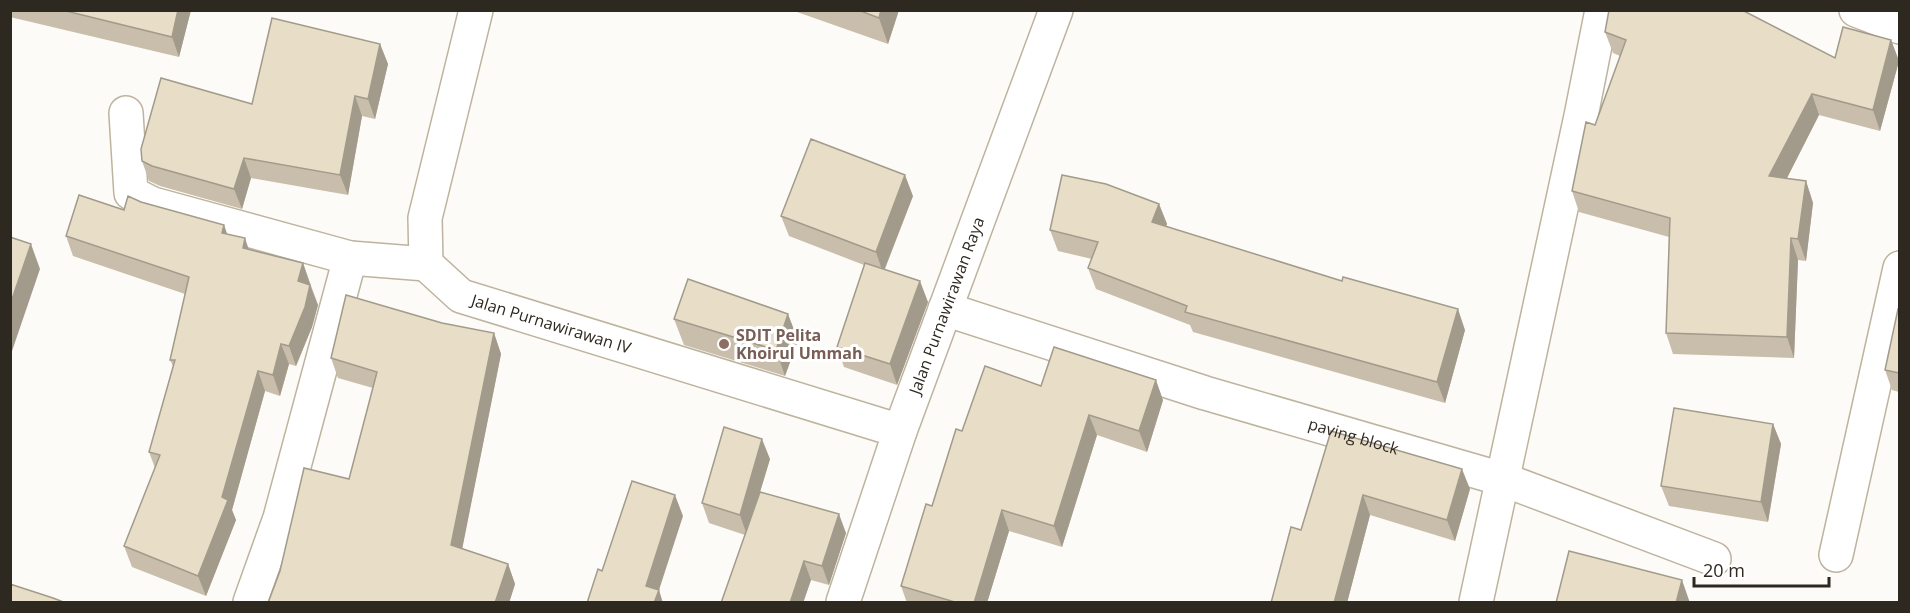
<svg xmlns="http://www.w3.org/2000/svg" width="1910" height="613" viewBox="0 0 1910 613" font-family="'Open Sans',sans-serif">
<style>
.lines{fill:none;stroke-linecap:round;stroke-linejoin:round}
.street-casing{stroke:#beb39e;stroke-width:36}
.secondary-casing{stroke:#beb39e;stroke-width:36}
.street{stroke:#fff;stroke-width:33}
.secondary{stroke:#fff;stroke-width:33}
.wall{fill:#c8beab}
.shaded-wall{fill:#a29b8b}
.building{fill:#e8ddc7;stroke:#a29b8b;stroke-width:1.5}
.education-dot{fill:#8d6e63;stroke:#fff;stroke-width:2}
.labels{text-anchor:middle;stroke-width:6;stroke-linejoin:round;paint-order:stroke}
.street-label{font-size:16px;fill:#2d2820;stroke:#fff}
.education-label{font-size:16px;font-weight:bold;fill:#785e54;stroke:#fff;text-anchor:start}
</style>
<rect width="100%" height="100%" fill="#fdfbf7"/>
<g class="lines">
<!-- street casing -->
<g class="street-casing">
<g id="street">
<path id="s1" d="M476,10L425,218L426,264L461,296L900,431"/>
<path d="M1856,10L1900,27"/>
<path d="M126,113L131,193L153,204L350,258L426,264"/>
<path id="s2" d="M945,309L1205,393L1502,479L1714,559"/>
<path d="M1836,555L1900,268"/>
<path d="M250,602L280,518L350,258"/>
<path d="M1476,602L1581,116L1602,10"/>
</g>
</g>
<!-- secondary casing -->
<g class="secondary-casing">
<g id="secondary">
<path id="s3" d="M843,602L900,431L1056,10"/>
</g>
</g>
<!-- street -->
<use href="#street" class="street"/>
<!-- secondary -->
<use href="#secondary" class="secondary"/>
</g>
<!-- wall -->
<path class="wall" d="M10,10H191L179,57L10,17Z
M796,10H899L888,44L797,12Z
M1605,32L1835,58L1891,40L1899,61L1880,131L1819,115L1786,179L1806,181L1813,203L1806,261L1798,260L1794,358L1673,354L1666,333L1669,237L1579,212L1572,191L1620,56L1613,53Z
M380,44L388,64L375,119L362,116L348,195L251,178L242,209L160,186L149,181L142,161L252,104Z
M913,196L885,269L928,302L897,385L844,367L837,347L864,265L789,236L781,216Z
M141,202L224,225L227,234L249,249L303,263L318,305L312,327L296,366L289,364L280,396L265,391L232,510L236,520L206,596L132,567L124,546L155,468L149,452L173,366L170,360L185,294L73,256L66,236Z
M1159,204L1167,224L1166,226L1465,330L1445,403L1193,332L1190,325L1096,289L1088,268L1092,259L1058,251L1050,230Z
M1899,309V392L1892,390L1885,370Z
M674,319L798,340L785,376L684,345Z
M442,323L494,333L501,354L462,548L508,564L515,584L509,603H268L349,479L373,388L338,378L331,358Z
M1163,400L1147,452L1097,435L1062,547L1009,531L987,603H907L901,586L962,431Z
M1773,424L1781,444L1768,522L1669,506L1661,486Z
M1331,431L1470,489L1455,541L1370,515L1347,603H1271L1301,530Z
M770,459L760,492L846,533L829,585L811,580L803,603H721L745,535L709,523L702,503Z"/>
<!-- shaded-wall -->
<path class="shaded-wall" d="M178,10H191L179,57L172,37Z
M881,10H899L888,44L879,18Z
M1891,40L1899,61L1880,131L1873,110Z
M380,44L388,64L375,119L368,99Z
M1812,94L1819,115L1777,198L1769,176Z
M355,96L362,116L348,195L340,175Z
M244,158L251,178L242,209L234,189Z
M905,175L913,196L883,273L876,252Z
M1806,181L1813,203L1806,261L1798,239Z
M1159,204L1167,224L1160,242L1152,222Z
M224,225L231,245L222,233Z
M245,238L252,259L243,248Z
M1791,238L1798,260L1794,358L1787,337Z
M31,244L40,269L11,354L10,351V305Z
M303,263L310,284L306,302L298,281Z
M920,281L928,302L897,385L890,364Z
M310,285L318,305L312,327L296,366L289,346Z
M1458,309L1465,330L1445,403L1437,382Z
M788,314L798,340L785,376L776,350Z
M494,333L501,354L459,565L451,545Z
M281,344L289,364L280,396L273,375Z
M258,371L265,391L232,510L236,520L206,596L198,576L222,497Z
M1156,380L1163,400L1147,452L1139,431Z
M1089,415L1097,435L1062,547L1054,526Z
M1773,424L1781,444L1768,522L1761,502Z
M762,439L770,459L747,535L740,515Z
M1462,469L1470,489L1455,541L1447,520Z
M675,495L683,516L659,590L663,603H652L646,586Z
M1363,495L1370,515L1347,603H1334Z
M1002,510L1009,531L987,603H974Z
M839,514L846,533L829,585L822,566Z
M804,561L811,580L803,603H790Z
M508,564L515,584L509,603H495Z
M1682,580L1690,603H1676Z"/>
<!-- building -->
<path class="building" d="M62,10H178L172,37Z
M858,10H881L879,18Z
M1609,10H1742L1835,58L1843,27L1891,40L1873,110L1812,94L1769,176L1806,181L1798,239L1791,238L1787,337L1666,333L1670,218L1572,191L1586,122L1595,125L1626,40L1605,32Z
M272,18L380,44L368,99L355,96L340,175L244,158L234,189L152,166L142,161L141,149L161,78L252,104Z
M811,139L905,175L876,252L781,216Z
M1062,175L1106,184L1159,204L1152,222L1342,281L1343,277L1458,309L1437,382L1185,312L1187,306L1088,268L1098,242L1050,230Z
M79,195L124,210L128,196L141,202L224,225L222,233L245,238L243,248L303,263L298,281L310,285L305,307L289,346L281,344L273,375L258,371L222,497L228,500L198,576L124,546L160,455L149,452L175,360H170L189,277L66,236Z
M10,237L31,244L10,305Z
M865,263L920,281L890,364L837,347Z
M688,279L788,314L776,350L674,319Z
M346,295L442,323L494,333L451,545L508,564L495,603H268L280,571L304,468L349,479L377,372L331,358Z
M1898,309H1899V373L1885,370Z
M1054,347L1156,380L1139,431L1089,415L1054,526L1002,510L974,603H958L901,586L926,504L932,506L956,429L962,431L985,366L1041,386Z
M1674,408L1773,424L1761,502L1661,486Z
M724,427L762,439L740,515L702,503Z
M1331,431L1462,469L1447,520L1363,495L1334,603H1271L1291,527L1301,530Z
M632,481L675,495L646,586L659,590L654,603H587L598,569L602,571Z
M760,492L839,514L822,566L804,561L790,603H721Z
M1569,551L1682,580L1676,603H1556Z
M10,584L53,598L66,603H10Z"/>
<!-- markers -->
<circle class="education-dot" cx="724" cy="344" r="6"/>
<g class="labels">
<!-- street labels -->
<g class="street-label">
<text dy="6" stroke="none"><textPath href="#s3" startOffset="314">Jalan Purnawirawan Raya</textPath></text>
<text dy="6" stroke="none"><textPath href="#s1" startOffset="402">Jalan Purnawirawan IV</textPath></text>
<text dy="6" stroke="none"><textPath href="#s2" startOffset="428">paving block</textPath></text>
</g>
<!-- education labels -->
<g class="education-label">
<text x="736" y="341">SDIT Pelita<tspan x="736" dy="18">Khoirul Ummah</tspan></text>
</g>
</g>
<!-- border -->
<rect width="1910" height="613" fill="none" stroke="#2d2820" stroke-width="24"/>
<!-- scale -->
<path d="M1694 577v9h135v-9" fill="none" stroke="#2d2820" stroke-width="3"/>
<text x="1703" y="577" font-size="18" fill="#2d2820" stroke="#ffffff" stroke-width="4.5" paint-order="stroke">20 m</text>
</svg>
